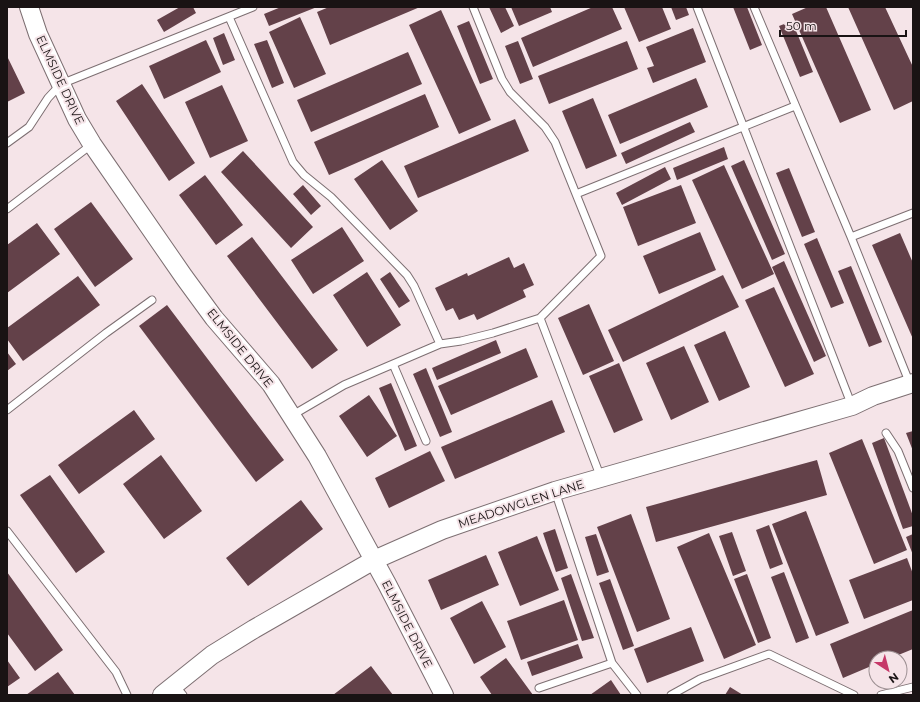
<svg xmlns="http://www.w3.org/2000/svg" width="920" height="702" viewBox="0 0 920 702" font-family="Montserrat,sans-serif">
<style>
.building{fill:#634149}
.lines{fill:none;stroke-linecap:round;stroke-linejoin:round}
.service-casing{stroke:#7d6f72;stroke-width:9}
.tertiary-casing{stroke:#7d6f72;stroke-width:20}
.service{stroke:#fff;stroke-width:7}
.tertiary{stroke:#fff;stroke-width:18}
.labels{text-anchor:middle;stroke-width:4;stroke-linejoin:round;paint-order:stroke}
.street-label{font-size:12px;fill:#191314;stroke:#f5e4e8}
</style>
<rect width="100%" height="100%" fill="#f5e4e8"/>
<!-- building -->
<path class="building" d="M180,7H193L196,13L164,32L157,20Z
M281,7H317L269,26L264,14Z
M329,7H420L330,45L317,12Z
M489,7H505L514,26L501,33Z
M511,7H550L552,12L519,26Z
M593,7H612L622,29L533,67L521,38Z
M624,7H662L671,29L639,42Z
M671,7H686L689,15L676,20Z
M733,7H747L762,45L750,50Z
M808,7H826L871,110L840,123L792,14Z
M848,7H885L913,67V101L894,110Z
M441,10L491,120L459,134L409,25Z
M300,17L326,74L294,88L269,32Z
M469,21L493,79L480,84L457,26Z
M792,21L813,72L800,77L779,26Z
M693,28L706,62L653,83L647,68L654,66L646,47Z
M224,33L235,60L223,65L213,38Z
M206,40L221,72L164,99L149,66Z
M267,40L284,83L272,88L254,44Z
M518,41L533,79L520,84L505,46Z
M627,41L638,69L549,104L538,76Z
M408,52L422,84L311,132L297,100Z
M7,56L25,93L7,102Z
M696,78L708,107L620,144L608,115Z
M142,84L195,163L169,181L116,101Z
M222,85L248,141L210,158L185,102Z
M425,94L439,127L329,175L314,142Z
M593,98L617,156L586,169L562,111Z
M515,119L529,151L418,198L404,166Z
M690,122L695,132L626,164L621,153Z
M724,147L728,159L677,180L673,168Z
M243,151L313,227L291,248L221,172Z
M382,160L418,211L390,230L354,179Z
M744,160L785,254L772,260L731,166Z
M724,165L774,274L742,289L692,180Z
M665,167L671,179L622,205L616,193Z
M789,168L815,232L802,237L776,173Z
M205,175L243,225L216,245L179,195Z
M303,185L321,206L311,215L293,194Z
M681,185L696,223L638,246L623,207Z
M91,202L133,259L95,287L54,229Z
M37,223L60,254L7,293V245Z
M342,227L364,261L313,294L291,260Z
M700,232L716,270L659,294L643,256Z
M900,233L913,263V339L872,245Z
M252,237L338,350L312,369L227,256Z
M817,238L844,303L831,308L804,244Z
M509,257L514,268L524,263L534,285L523,290L526,297L477,320L474,314L459,320L453,308L446,311L435,288L467,273L468,276Z
M784,261L826,356L814,362L772,267Z
M851,266L882,342L869,347L838,271Z
M367,272L401,325L367,347L333,295Z
M390,272L410,301L399,308L380,279Z
M723,275L739,307L623,362L608,330Z
M78,276L100,305L23,361L7,339V328Z
M774,287L814,374L785,387L745,300Z
M589,304L614,361L583,375L558,318Z
M167,305L284,460L256,482L139,326Z
M725,331L750,387L719,401L694,345Z
M496,340L501,353L437,380L432,368Z
M684,346L709,402L671,420L646,363Z
M526,348L538,377L451,415L438,386Z
M7,352L16,364L7,371Z
M619,363L643,420L614,433L589,376Z
M426,368L452,432L440,437L413,374Z
M391,383L417,446L405,451L379,388Z
M369,395L397,436L367,457L339,416Z
M552,400L565,432L455,479L441,447Z
M134,410L155,439L79,494L58,465Z
M913,431V451L906,433Z
M884,438L913,516V526L903,529L872,443Z
M862,439L907,550L874,564L829,453Z
M430,451L445,481L389,508L375,478Z
M161,455L202,511L164,539L123,484Z
M817,460L827,495L656,542L646,507Z
M50,475L105,552L76,573L20,495Z
M301,500L323,529L248,586L226,558Z
M806,511L849,623L816,636L772,524Z
M631,514L670,619L637,632L597,527Z
M769,525L783,564L770,569L756,530Z
M555,529L568,568L556,572L543,533Z
M732,532L746,571L733,576L719,536Z
M709,533L756,645L724,659L677,547Z
M596,534L609,572L597,576L585,537Z
M913,534V555L906,537Z
M537,536L559,590L520,606L498,552Z
M486,555L499,585L441,610L428,580Z
M907,558L913,574V600L864,619L849,580Z
M7,572L63,650L35,671L7,633Z
M784,572L809,638L796,643L771,577Z
M571,574L594,638L582,641L561,578Z
M747,574L771,638L758,643L734,579Z
M610,579L634,646L623,650L599,583Z
M564,600L578,640L521,660L507,621Z
M482,601L506,647L474,664L450,618Z
M913,610V649L891,658H876V664L843,678L830,644Z
M691,627L704,661L647,683L634,649Z
M578,644L583,658L532,676L527,662Z
M506,658L533,695H492L480,677Z
M7,660L20,678L7,687Z
M371,666L393,695H333Z
M58,672L75,695H26Z
M611,680L621,695H590Z
M730,687L743,695H725Z"/>
<g class="lines">
<!-- service casing -->
<g class="service-casing">
<path id="service" d="M697,7L852,406
M754,7L851,237L910,384
M229,17L293,162L304,175L331,197L407,275L414,286L440,344
M7,143L29,127L48,98L61,84L253,7
M576,194L795,106
M7,209L91,145
M851,237L913,213
M540,318L601,478
M393,364L426,441
M7,410L106,333L152,300
M291,416L344,385L440,344L461,341L493,333L540,318L601,256L555,142L545,127L510,92L502,79L473,7
M886,433L898,451L913,488
M555,491L612,663L637,695
M7,531L116,672L127,695
M174,684L183,695
M539,688L612,663
M671,695L700,679L769,654L854,695
M881,695L913,687"/>
</g>
<!-- tertiary casing -->
<g class="tertiary-casing">
<path id="tertiary" d="M29,7L38,34L77,119L92,144L184,277L214,318L271,384L317,456L387,584L444,695
M162,695L212,655L254,629L374,560L442,530L555,491L852,406L873,396L913,383"/>
</g>
<!-- service -->
<use href="#service" class="service"/>
<!-- tertiary -->
<use href="#tertiary" class="tertiary"/>
</g>
<g class="labels">
<!-- street labels -->
<g class="street-label">
<text transform="translate(60 80) rotate(65)" y="4">ELMSIDE DRIVE</text>
<text transform="translate(240 348) rotate(51)" y="4">ELMSIDE DRIVE</text>
<text transform="translate(521 504) rotate(-18)" y="4">MEADOWGLEN LANE</text>
<text transform="translate(407 624) rotate(63)" y="4">ELMSIDE DRIVE</text>
</g>
</g>
<!-- border -->
<rect width="920" height="702" fill="none" stroke="#191314" stroke-width="16"/>
<!-- north arrow -->
<g transform="translate(888 670) rotate(144)"><circle r="19" fill="#f5e4e8" stroke="#9d9093"/>
<path d="M0-3L7 15L0 10L-7 15Z" fill="#c63969"/>
<text y="-6" font-size="11" font-weight="bold" text-anchor="middle" fill="#191314">N</text>
</g>
<!-- scale -->
<path d="M780 30v6h126v-6" fill="none" stroke="#191314" stroke-width="2"/>
<text x="786" y="30" font-size="12" fill="#191314" stroke="#f5e4e8" stroke-width="3" paint-order="stroke">50 m</text>
</svg>
